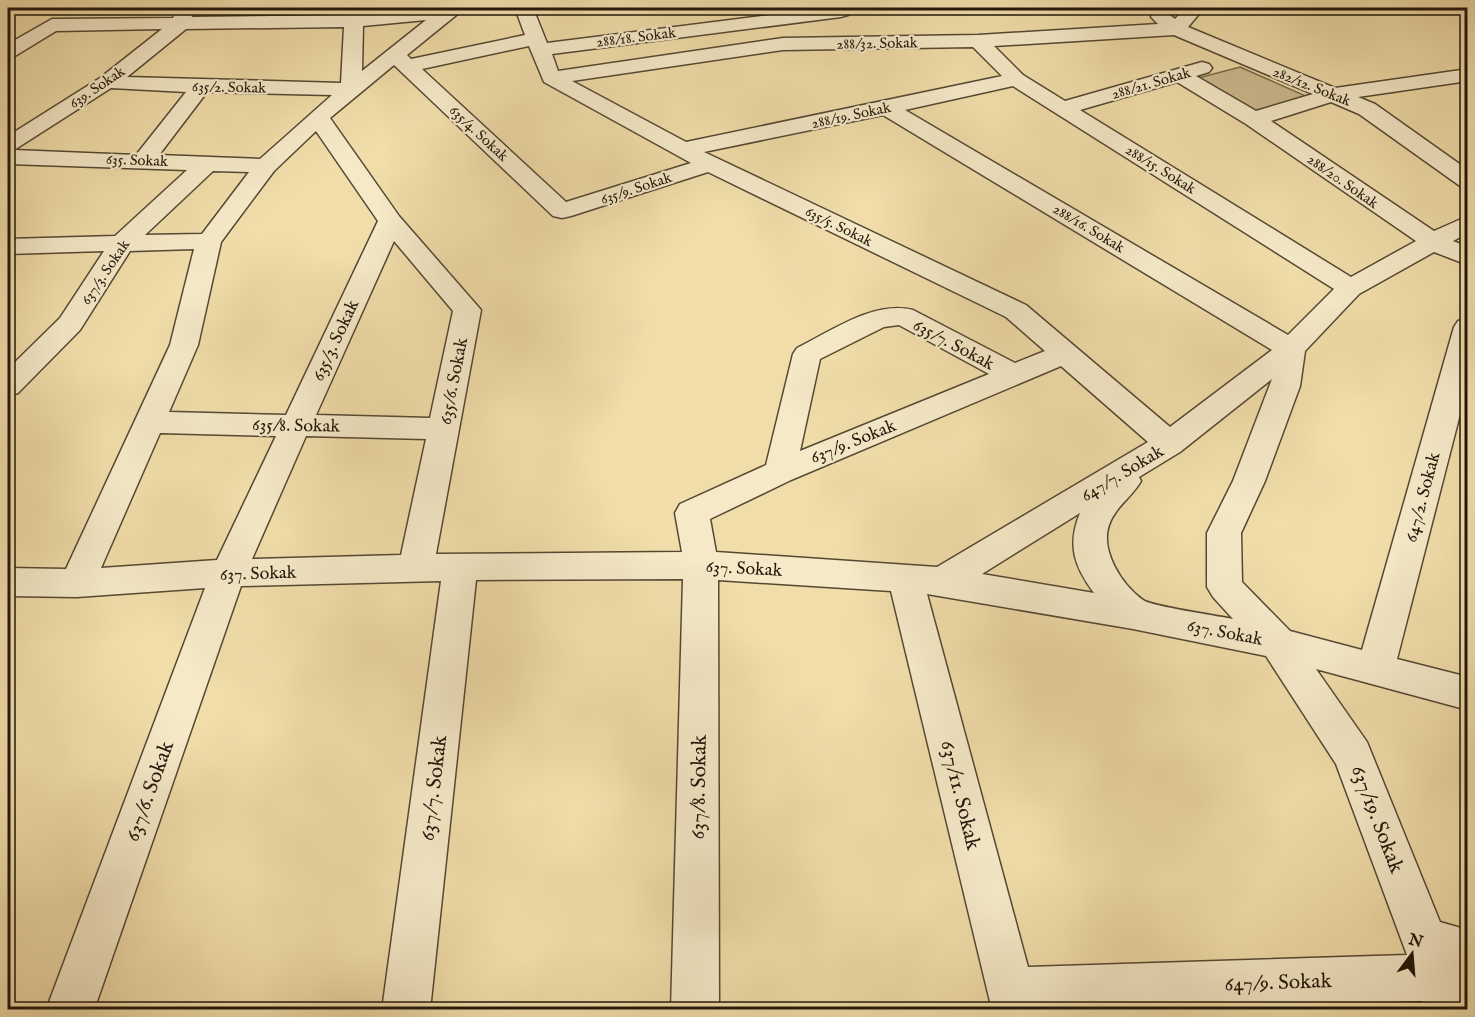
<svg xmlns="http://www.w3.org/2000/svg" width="1475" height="1017" viewBox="0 0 1475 1017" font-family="'IM FELL English',serif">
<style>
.green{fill:#cdbb8f;stroke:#77694d;stroke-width:1.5}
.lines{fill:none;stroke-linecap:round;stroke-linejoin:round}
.minor-casing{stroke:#554833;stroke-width:3}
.minor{fill:#f5e9c8;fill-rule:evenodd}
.labels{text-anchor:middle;stroke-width:4.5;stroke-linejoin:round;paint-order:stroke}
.far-street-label{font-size:15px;fill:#21170b;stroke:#f5e9c8}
.street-label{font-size:18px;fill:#21170b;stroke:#f5e9c8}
.near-street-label{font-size:21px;fill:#21170b;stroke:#f5e9c8}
</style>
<rect width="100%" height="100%" fill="#f0ddaa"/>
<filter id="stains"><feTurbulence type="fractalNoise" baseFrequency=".00333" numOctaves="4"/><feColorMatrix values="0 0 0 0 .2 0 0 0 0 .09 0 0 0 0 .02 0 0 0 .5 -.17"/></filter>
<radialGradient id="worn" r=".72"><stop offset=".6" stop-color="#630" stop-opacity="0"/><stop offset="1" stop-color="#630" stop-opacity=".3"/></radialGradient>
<!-- green -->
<path class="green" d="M1240,67L1308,97L1253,112L1198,78Z"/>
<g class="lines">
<!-- minor casing -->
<g class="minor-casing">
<path id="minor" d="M345,8H363V15L462,8L460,12L407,55L411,59L525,35L515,8H533L547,43L825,8H848L850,11L848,15L841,17L552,54L558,71L783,38L978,35L1158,24L1151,17L1153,13H1167L1175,19L1185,8H1204L1188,27L1335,88L1468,69V81L1358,97L1375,104L1468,170V188L1460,186L1359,114L1331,102L1271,121L1434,231L1468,216V233L1453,241L1468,247V265L1434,252L1359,294L1305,351L1300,386L1265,481L1241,533L1242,582L1290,631L1362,650L1454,327L1458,321L1468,318V383L1397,659L1468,677V710L1316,669L1367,742L1440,922L1468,930V976L1460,974L1468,995V1010H1425L1422,1001L1161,1010H992L891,591L718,580L719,1010H671L683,579L476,580L430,1010H382L441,581L241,586L94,1010H46L205,588L77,597L8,596V568L66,569L170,345L194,249L130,251L80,330L18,393L8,396V369L60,318L104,251L8,254V239L115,236L187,170L8,164V136L100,78L162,29L56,31L15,56L8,58V44L52,19L173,18L176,12H190L192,17L344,15ZM426,20L362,71L363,26ZM344,27L341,83L127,77L186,29ZM1174,35L1313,94L1256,111L1196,76L1209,72L1212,68L1209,64L1202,62L1065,101L1023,75L994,46ZM529,46L544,82L691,163L566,202L422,69ZM973,47L1002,76L686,142L572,81L783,50ZM394,65L553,216L562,218L571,216L708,172L1006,317L1045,351L1015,363L913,310C874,300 830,332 797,348L793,354L766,465L680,504L675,513L682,552L436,554L481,310L399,216L330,118ZM1177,82L1246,124L1416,241L1351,277L1080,110ZM1013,86L1334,289L1288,335L905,110ZM111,88L186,92L136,155L14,150ZM207,92L332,95L260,159L159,155ZM883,115L1272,350L1170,427L1026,305L704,152ZM316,131L378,221L286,415L169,412L198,345L221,242L274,171ZM213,171L249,172L202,234L145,235ZM394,241L453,311L430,418L316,415ZM899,325L989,374L800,451L820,359L884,327ZM1061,366L1148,442L937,567L716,552L710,519L791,480ZM1272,379L1233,481L1207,533V587L1213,597L1233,619C1218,616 1150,606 1143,600C1122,585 1100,551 1109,525C1115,507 1132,497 1141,481L1139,477L1180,452ZM160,433L276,436L217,560L101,568ZM306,436L426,439L401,555L252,559ZM1080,513C1067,545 1074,566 1094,593L982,574ZM927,594L1133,629L1266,656L1336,764L1407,955L1028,967Z"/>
</g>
<!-- minor -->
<use href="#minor" class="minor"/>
</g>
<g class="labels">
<!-- far-street labels -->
<g class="far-street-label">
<text transform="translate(636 37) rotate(-7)" y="5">288/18. Sokak</text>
<text transform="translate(877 43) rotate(-1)" y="5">288/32. Sokak</text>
<text transform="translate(1151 83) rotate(-16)" y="5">288/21. Sokak</text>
<text transform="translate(1312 86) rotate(22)" y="5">282/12. Sokak</text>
<text transform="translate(97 87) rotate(-34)" y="5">639. Sokak</text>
<text transform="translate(229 87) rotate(1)" y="5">635/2. Sokak</text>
<text transform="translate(851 115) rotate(-12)" y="5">288/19. Sokak</text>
<text transform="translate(479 133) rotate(43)" y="5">635/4. Sokak</text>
<text transform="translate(137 160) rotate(2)" y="5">635. Sokak</text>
<text transform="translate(1161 169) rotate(32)" y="5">288/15. Sokak</text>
<text transform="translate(1343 181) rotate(35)" y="5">288/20. Sokak</text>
<text transform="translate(636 188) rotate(-18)" y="5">635/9. Sokak</text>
<text transform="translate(839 226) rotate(26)" y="5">635/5. Sokak</text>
<text transform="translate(1089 228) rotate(31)" y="5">288/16. Sokak</text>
<text transform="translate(105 272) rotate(-56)" y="5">637/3. Sokak</text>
</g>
<!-- street labels -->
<g class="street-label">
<text transform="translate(335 340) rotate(-65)" y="6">635/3. Sokak</text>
<text transform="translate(954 344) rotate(28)" y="6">635/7. Sokak</text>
<text transform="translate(453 381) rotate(-79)" y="6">635/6. Sokak</text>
<text transform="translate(296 425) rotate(1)" y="6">635/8. Sokak</text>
<text transform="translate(853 441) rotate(-22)" y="6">637/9. Sokak</text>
<text transform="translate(1122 473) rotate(-31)" y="6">647/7. Sokak</text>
<text transform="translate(1422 497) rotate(-75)" y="6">647/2. Sokak</text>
<text transform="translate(744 568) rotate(3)" y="6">637. Sokak</text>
<text transform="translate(258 573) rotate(-2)" y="6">637. Sokak</text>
<text transform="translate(1225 632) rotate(11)" y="6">637. Sokak</text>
</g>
<!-- near-street labels -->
<g class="near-street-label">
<text transform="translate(698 787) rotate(-89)" y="7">637/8. Sokak</text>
<text transform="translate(433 788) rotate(-83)" y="7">637/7. Sokak</text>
<text transform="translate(149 791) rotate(-70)" y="7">637/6. Sokak</text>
<text transform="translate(961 795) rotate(76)" y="7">637/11. Sokak</text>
<text transform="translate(1378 819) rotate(69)" y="7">637/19. Sokak</text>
<text transform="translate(1278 982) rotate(-2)" y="7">647/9. Sokak</text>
</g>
</g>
<!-- margin -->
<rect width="1475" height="1017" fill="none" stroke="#f0ddaa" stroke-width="30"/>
<rect x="9" y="9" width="1457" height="999" fill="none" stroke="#21170b" stroke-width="3"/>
<rect x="15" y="15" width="1445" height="987" fill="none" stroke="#21170b" stroke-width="1.5"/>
<!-- north arrow -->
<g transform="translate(1412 954) rotate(16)" stroke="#f5e9c8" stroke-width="4.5" paint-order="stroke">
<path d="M0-4.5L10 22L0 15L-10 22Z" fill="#21170b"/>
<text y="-9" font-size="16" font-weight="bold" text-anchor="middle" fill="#21170b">N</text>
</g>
<rect width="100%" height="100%" filter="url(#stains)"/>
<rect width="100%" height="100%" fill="url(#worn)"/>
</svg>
